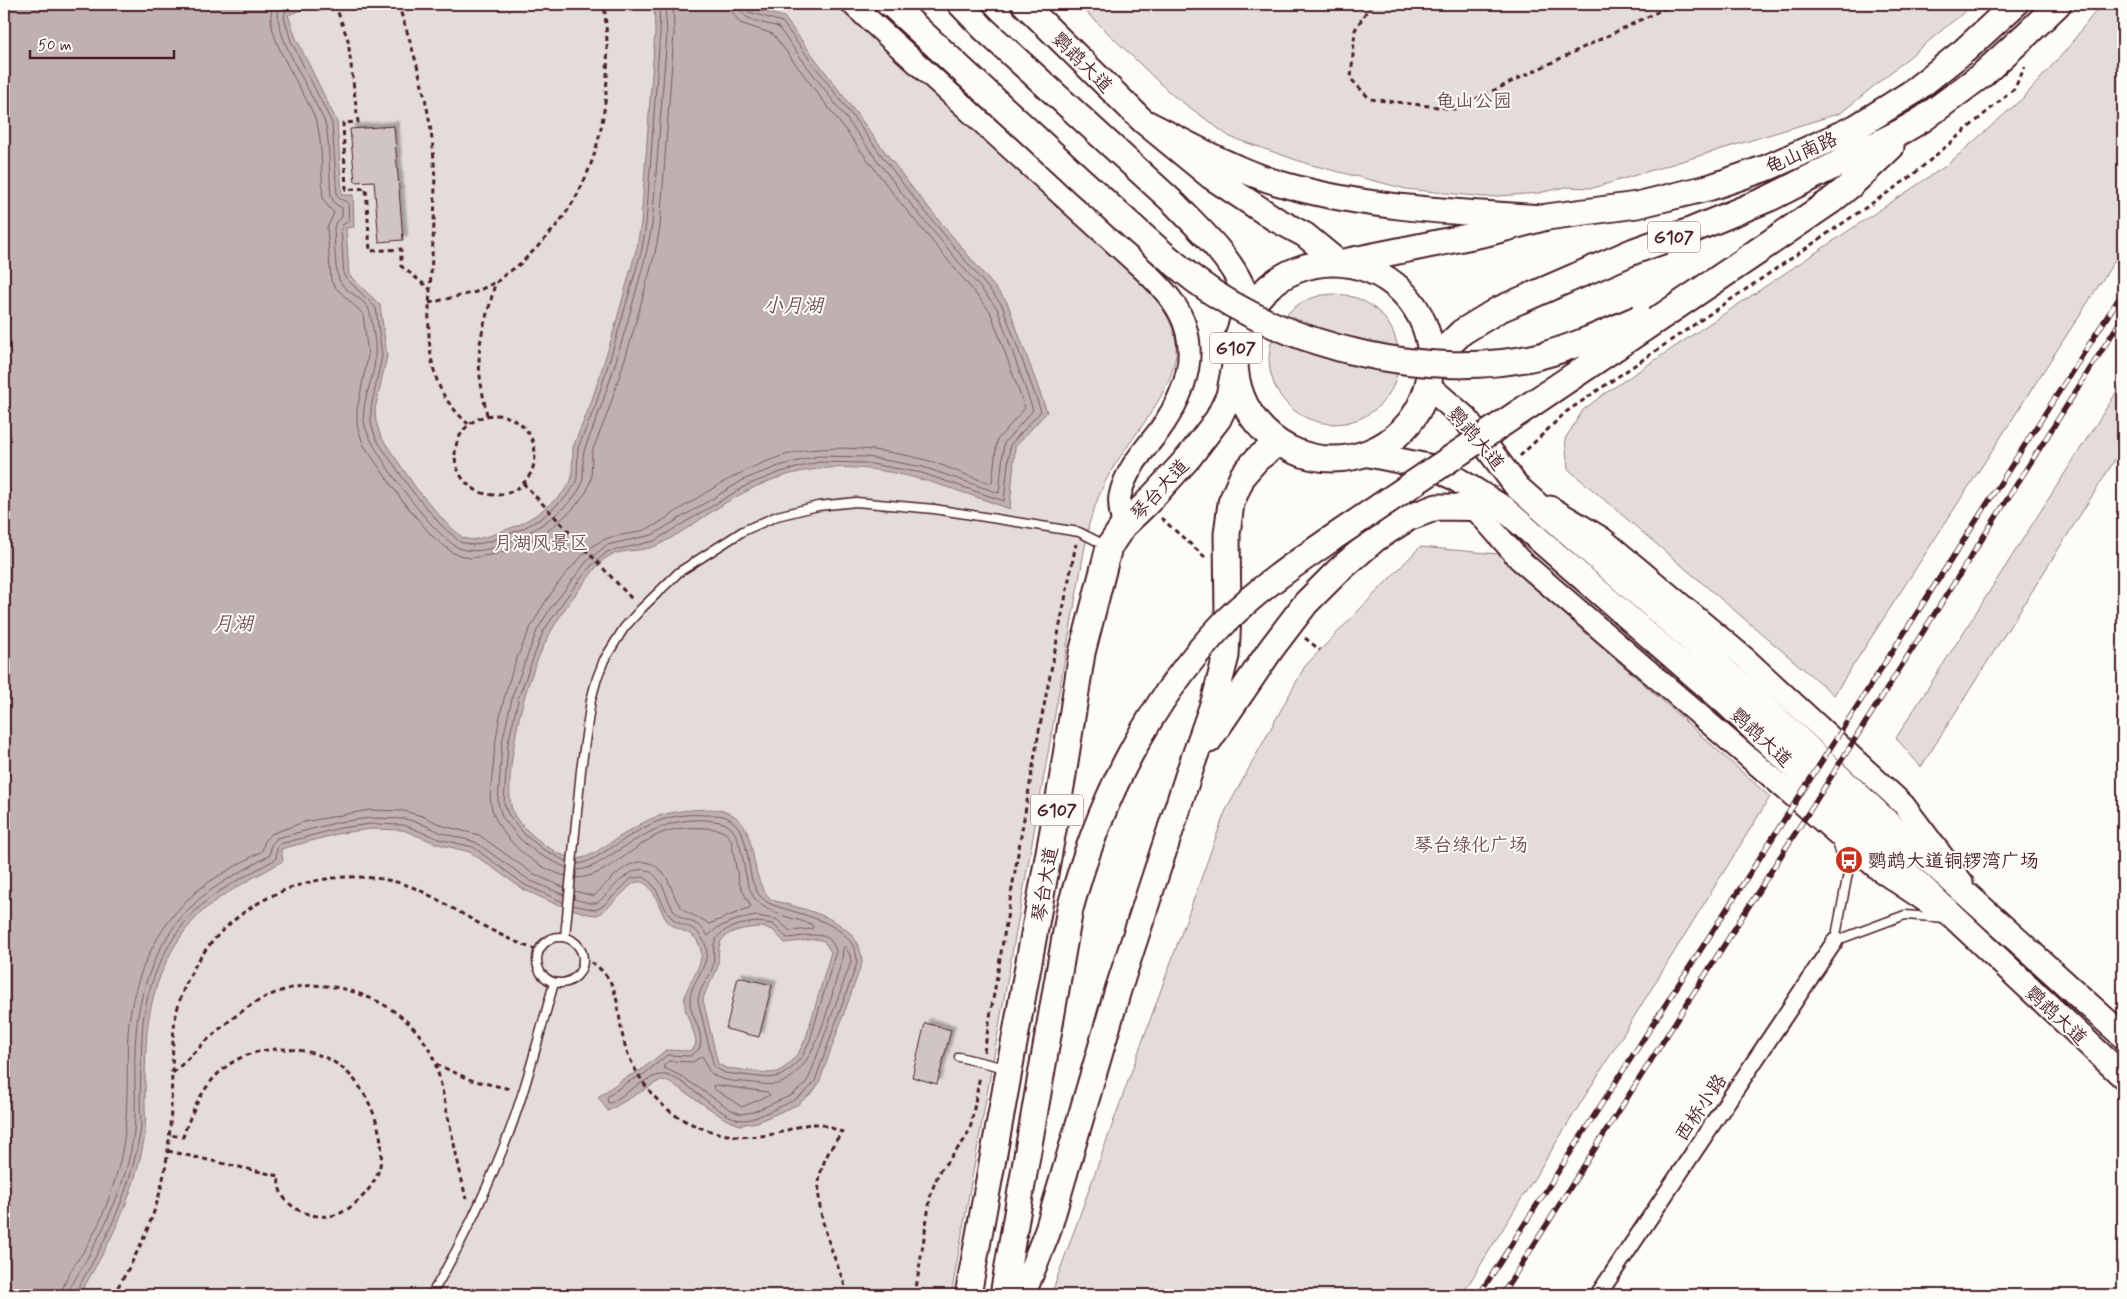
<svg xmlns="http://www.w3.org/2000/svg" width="2127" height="1299" viewBox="0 0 2127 1299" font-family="Mynerve,'LXGW WenKai TC',sans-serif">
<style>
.green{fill:#e3dcda;stroke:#967e82}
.water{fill:#c0b1b1;stroke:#91777b;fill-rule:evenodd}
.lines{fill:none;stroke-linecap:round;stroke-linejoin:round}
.shore{stroke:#795961;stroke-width:1}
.building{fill:#d0c5c4;stroke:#4a1f2b;filter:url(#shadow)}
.service-casing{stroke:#4a1f2b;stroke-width:11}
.minor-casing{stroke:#4a1f2b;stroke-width:19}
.secondary-casing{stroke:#4a1f2b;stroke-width:25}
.primary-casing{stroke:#4a1f2b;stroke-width:28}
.trunk-casing{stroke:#4a1f2b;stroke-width:29}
.path{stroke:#4a1f2b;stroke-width:3;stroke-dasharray:5 4;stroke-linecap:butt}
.service{stroke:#fdfcf7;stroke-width:8}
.minor{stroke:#fdfcf7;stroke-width:15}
.secondary{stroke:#fdfcf7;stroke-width:21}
.primary{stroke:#fdfcf7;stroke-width:24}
.trunk{stroke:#fdfcf7;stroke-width:25}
.rail-casing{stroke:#4a1f2b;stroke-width:5.5}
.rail{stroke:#fdfcf7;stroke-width:4;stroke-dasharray:11;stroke-linecap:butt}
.trunk-bridge-casing{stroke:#4a1f2b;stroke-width:29;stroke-linecap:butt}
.trunk-bridge{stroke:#fdfcf7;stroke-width:25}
.labels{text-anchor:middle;stroke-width:4;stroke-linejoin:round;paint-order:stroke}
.shield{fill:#fdfcf7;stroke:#806168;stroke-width:1}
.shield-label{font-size:18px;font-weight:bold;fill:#4a1f2b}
.street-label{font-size:19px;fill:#4a1f2b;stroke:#fdfcf7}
.park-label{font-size:19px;fill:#704e57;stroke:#fdfcf7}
.poi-label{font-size:19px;fill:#4a1f2b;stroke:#fdfcf7;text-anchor:start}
.water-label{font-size:20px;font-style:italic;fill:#73525a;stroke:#fdfcf7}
</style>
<defs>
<filter id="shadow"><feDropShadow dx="4.5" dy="-4.5" stdDeviation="1" flood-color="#0004"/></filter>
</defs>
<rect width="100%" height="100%" fill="#fdfcf7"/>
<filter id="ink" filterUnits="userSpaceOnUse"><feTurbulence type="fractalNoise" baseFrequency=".02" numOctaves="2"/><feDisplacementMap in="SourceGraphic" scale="10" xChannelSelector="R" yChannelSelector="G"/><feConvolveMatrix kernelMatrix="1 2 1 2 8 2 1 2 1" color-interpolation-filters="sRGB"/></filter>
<g filter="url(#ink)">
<!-- green -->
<path class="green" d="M4,4H842L1146,286C1157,301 1171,318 1175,336C1185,381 1132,435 1111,471C1101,488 1095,506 1089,524L951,1295H4Z
M1078,4H1974L1841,113L1593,188L1565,187L1539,193L1485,197L1406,189L1308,164L1230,137L1170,93Z
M2101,4H2123V248L1834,695L1568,469L1565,439L1583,410L1604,394L1947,165L2024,97L2066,50Z
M1269 359a65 65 0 1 1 130 0a65 65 0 1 1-130 0Z
M2123,382V447L1921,767L1896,738Z
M1420,547L1498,554L1770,797L1462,1295H1051L1225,812L1305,666Z"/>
<!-- water -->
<path class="water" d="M4,4H310L311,6L288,15L296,38L337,122L342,195H353L354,227L346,228L349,275L380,305L387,356L375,409L376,422L381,437L416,488L445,522L463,538L472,540L489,536L519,525L539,513L560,496L570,483L572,477L573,447L591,403L612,337L637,247L641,223L655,33L654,4H749L751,8L784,17L913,189L1007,302L1047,412L1015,447L1010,509C922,478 840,444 749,490C717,505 689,530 658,545C644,552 625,549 611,555C600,560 592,573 585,582C551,624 533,661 520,714C515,737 502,799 516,818C527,833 562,863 582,858C592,856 601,848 610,843C642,823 653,813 692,810C704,809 719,808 729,813C762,828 745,877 772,900C805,910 862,919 862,963L819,1083L813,1092L797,1105L757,1122L740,1125L725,1119L670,1082L661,1080L608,1111L598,1097L623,1079L641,1070L666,1050L689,1051L695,1047L696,1041C694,1027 682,1012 685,997C688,980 706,965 700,947C695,930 679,933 668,922C658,911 652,870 631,885L603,912L597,915L588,914L553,903L523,889L470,852L438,844L403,830L371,829L341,833L281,849L283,861C262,873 241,884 221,897C176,926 152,981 147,1032C145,1056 145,1081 145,1105C145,1114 146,1125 145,1135C134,1197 111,1242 79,1295H4ZM762,927L773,930L785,943L817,939L824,941L831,952L806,1038L799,1052L788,1065L778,1072L768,1073L726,1068L718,1064L703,1000C705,989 712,982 716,971C720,962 717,953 720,944C724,930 750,927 762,927Z"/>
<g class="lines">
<!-- shore -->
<path class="shore" d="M274,4C257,32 313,99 318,128C323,151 321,175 323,198L327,205L334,213L327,228L331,281L336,288L363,314L368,356L357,410V425L363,444L401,499L431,535L453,553L470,558L496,554L528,542L549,530L574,508L587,491L591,479L592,452L609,409L630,343L655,253L660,227L674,34L673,4
M285,4L279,10C271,30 316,100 325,123C330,138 329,178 331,196L334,203L342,208V217L336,222L334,228C335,241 334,267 339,279C344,293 368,299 370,313C373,327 376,343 375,356C375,380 359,403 365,426C372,452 436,540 461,549C494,560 562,518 579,490C587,477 580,461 585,448C604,403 618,356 631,309C639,281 647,254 652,225L667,34L665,4
M303,4L286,10L284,17L291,41L332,123L337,195L340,199L348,202L349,221L342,225L341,229L344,276L376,308L382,356L371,408V423L376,439L412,491L441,525L460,542L473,545L491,541L522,529L542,518L564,499L575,485L577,478L578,448L596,404L616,339L642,249L646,224L660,33L659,4
M567,862L543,849L525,835L508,814L504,803L508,743L519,696L543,632L570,592L591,566L607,552L654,541L747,485L781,472L819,462L866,463L922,473L1004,501L1010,445L1041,411L1002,305L909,192L782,22L749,12L745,4
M567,868L538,854L520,839L502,817L498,803L502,743L513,694L537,630L550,609L588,560L607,545L652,535L745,479L779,466L818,456L867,457L923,467L999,493L1004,443L1033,410L997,308L904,196L778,27C764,22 740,22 739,4
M566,876C536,869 500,839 492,809C488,797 492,781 493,768C498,691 527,611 582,556C608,529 620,540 649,528C663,522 677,510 691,502C726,479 776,451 819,449C855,446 891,451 926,460C948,466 969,478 992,483L997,440L1025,408L990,311L898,200L773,34L740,23L733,13L731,4
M574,891L594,896C613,878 640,841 666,877C672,886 674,900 682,908C688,915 701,917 709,924L751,907L739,883L731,840C725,829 716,829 704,828C691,827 674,828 662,833C634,844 606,878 576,878
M574,899L589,903H597C616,888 641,846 663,887C667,895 670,908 677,914C682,919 689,920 694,923C701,926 704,931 708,936L717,928L736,920L756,916L776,919L790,931L811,929L813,927L811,924C793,918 770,915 756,900C739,881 748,827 720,822C674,813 647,833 611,855C600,862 590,870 576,870
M573,905L596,910L604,905L632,878L644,877C660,887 660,905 672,918C679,926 691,925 698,933C722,959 689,978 690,1001C690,1017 706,1033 699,1049L690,1056L667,1055L644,1074L626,1083L607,1097L608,1103H611C623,1096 647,1076 661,1075C683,1072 719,1120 743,1120C754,1120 765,1113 775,1109C791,1102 805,1096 815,1081L857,963C858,923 800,915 773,905C738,892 758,839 731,820C724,814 714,815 705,815C664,812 644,827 611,848C600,854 590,863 577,864
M757,922L773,924L787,938C806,937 830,927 836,951L810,1040L803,1055L792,1068L780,1076L768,1078L725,1073L714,1067L698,1001C699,988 708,980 712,969C715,961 713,953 714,945C718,927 742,924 757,922Z
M845,947L850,955L851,962L809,1078L804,1085L792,1095L753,1112L741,1114L731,1110L681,1076L664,1068V1065L669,1061L693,1062L702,1056C705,1060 705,1065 708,1069C716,1083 741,1081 754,1083C763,1084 772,1086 781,1083C818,1069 831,994 842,960L843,949Z
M716,1085L767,1092L770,1095L742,1107L714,1089L713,1086Z
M62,1295C62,1279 81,1257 89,1242C103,1218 112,1192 119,1165C130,1122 126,1077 128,1033C132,975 161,915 209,882C226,871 244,861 262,851L265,840L271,834L304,822L369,810L404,811L422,816L444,826L479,835L532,873L565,888
M69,1295L70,1288C99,1239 127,1189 134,1131C137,1099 133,1066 136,1033C140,978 167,919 214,888C232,876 251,866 270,855L271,845L277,838L339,822L371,818L405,819L420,823L442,833L475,842L529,880L564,895
M75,1295L76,1291C107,1239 129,1195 140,1134C142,1123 140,1111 140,1100C141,1079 141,1057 142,1036C144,982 172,923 217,893C236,880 257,870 276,859L277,848L280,844L340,828L371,824L404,825L439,839L473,847L525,885L563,902"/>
</g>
<!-- building -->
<path class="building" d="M394,126L403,240L379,242L374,181L355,182L350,129Z
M738,977L772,985L759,1037L726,1029Z
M925,1023L951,1030L937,1084L912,1077Z"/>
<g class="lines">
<!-- service casing -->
<g class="service-casing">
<path id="service" d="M1836,840L1848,873L1835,941L1905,915L1946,918
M537 960a23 23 0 1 1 46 0a23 23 0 1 1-46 0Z
M565,937L581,770L591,700L597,678L604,660L624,628L641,609L679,572L743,531L777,516L818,506L856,502L934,509L1079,532L1105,545
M959,1057L1006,1068
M431,1295C459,1249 482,1201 502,1151C524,1097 538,1039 554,983"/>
</g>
<!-- minor casing -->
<g class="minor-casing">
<path id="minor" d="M1598,1295L1835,941"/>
</g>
<!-- secondary casing -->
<g class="secondary-casing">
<path id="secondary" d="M852,4L1133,260C1147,273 1162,286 1173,302C1203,345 1187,392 1159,431C1144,450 1125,471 1120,496C1118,504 1122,517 1123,526
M1550,507L1602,538L1745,658L1904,805L1962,882
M1475,509L1519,559L1879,870L1931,905"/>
</g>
<!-- primary casing -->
<g class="primary-casing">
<path id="primary" d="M960,4L984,29L1175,204C1198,228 1227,254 1241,284C1246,293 1244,308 1245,318
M1024,4L1143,121L1210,176L1275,219L1305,235L1339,263
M1143,121C1189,144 1235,171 1285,185C1366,208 1453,212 1537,217
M1428,386L1465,418L1517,487L1745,688L1899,833L2123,1036
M1367,454L1440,469L1503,508L1726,703L2123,1076"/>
</g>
<!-- trunk casing -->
<g class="trunk-casing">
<path id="trunk" d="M1831,201L1852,184L1891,147
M1339,263L1487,233L1547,217L1637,205L1711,187L1769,167L1855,128L1911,93L1965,50L2015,4
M1235 361a98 98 0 1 1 196 0a98 98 0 1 1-196 0Z
M1431,362L1462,332L1498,310L1634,251L1690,231L1770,198L1899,133L1923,119L1982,75L2028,33L2058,4
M1209,740L1271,649L1306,603L1338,571L1375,539L1408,518L1437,507L1503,508
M968,1295L1062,781L1082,653L1109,547L1123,526L1146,504L1189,457L1218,419L1229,396L1235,366
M1003,1295L1019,1202
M1022,1295L1047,1233L1118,990L1191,767L1215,699L1226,656L1228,616L1227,534L1231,503L1243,475L1257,459L1278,443L1281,445"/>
</g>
<!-- path -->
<path class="path" d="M335,4L348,40L358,122L343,123L346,190L366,188L370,251L401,249V266L430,289
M398,4C415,55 431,108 434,162C436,194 434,226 432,257C430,300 422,352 442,392C449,405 458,414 468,424
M1371,4L1355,30L1351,79L1370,99L1455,109L1674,4
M429,303L476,292L496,282
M455 455a40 40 0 1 1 80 0a40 40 0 1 1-80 0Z
M487,415C477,368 475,350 490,304C492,297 493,287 497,282C503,275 514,269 521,263C543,242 564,220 578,193C609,135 611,67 604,4
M1520,456L1566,412L1909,178L2014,89L2025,67
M523,483L632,599
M1161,518L1205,557
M1305,638L1320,650
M583,958C623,977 615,1006 624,1042C632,1071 654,1103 680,1118C707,1133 737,1140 768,1135C784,1133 801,1123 817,1124C825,1125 834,1129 842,1132C835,1142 827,1153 823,1165C808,1205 836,1257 848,1295
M984,1052L1039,731L1076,544
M436,1064L471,1080L510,1089
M173,1073C229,1019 280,961 365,996C392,1006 417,1026 430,1051C438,1067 441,1086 445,1103C452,1135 459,1167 466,1199
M168,1151L279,1176C275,1203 306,1219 330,1216C343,1214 353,1206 362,1197C387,1171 385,1144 373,1112C363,1088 349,1068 324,1057C310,1051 294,1049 279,1049C224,1051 199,1088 183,1137L170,1135
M113,1295C136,1258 156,1217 164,1174C171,1140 171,1106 172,1072C173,1053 172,1034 176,1015C197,916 304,857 400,883C422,889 441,902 461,913C486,928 511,941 539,951
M915,1295L931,1193L939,1172L966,1138L971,1125L980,1075"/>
<!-- service -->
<use href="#service" class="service"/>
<!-- minor -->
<use href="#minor" class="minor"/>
<!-- secondary -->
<use href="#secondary" class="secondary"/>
<!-- primary -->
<use href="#primary" class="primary"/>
<!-- trunk -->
<use href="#trunk" class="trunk"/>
<!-- rail casing -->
<g class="rail-casing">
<path id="rail" d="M1479,1295L2123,292
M1502,1295L2123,317"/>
</g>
<!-- rail -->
<use href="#rail" class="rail"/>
<!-- trunk-bridge casing -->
<g class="trunk-bridge-casing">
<path id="trunk-bridge" d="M891,4C955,63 1018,122 1082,181C1119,214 1156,250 1195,280C1285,348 1431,382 1540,356C1574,347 1607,332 1639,318
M1746,259L1831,201
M1019,1202L1070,909C1098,804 1149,700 1226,621C1259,588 1299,561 1337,535L1759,251"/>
</g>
<!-- trunk-bridge -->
<use href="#trunk-bridge" class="trunk-bridge"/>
</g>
</g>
<!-- icons -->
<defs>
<g id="bus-disc" transform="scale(1.4375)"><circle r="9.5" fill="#c8321e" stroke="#fdfcf7"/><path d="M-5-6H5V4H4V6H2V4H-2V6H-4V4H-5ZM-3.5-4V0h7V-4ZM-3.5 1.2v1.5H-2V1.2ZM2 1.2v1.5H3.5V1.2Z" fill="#fff"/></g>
</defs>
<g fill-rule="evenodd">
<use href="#bus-disc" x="1849" y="860"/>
</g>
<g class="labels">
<!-- shield labels -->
<g class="shield">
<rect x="1648" y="221.5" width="52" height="31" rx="4"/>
<rect x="1210" y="332.5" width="52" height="31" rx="4"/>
<rect x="1031" y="794.5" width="52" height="31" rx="4"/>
</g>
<g class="shield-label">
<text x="1674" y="243">G107</text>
<text x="1236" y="354">G107</text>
<text x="1057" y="816">G107</text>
</g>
<!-- street labels -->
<g class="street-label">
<text transform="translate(1083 62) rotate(45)" y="7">鹦鹉大道</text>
<text transform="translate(1801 152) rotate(-24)" y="7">龟山南路</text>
<text transform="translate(1477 438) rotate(50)" y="7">鹦鹉大道</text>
<text transform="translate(1159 489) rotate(-47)" y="7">琴台大道</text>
<text transform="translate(1762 737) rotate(43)" y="7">鹦鹉大道</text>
<text transform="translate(1044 884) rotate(-80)" y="7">琴台大道</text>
<text transform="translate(2057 1015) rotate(43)" y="7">鹦鹉大道</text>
<text transform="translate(1700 1107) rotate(-56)" y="7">西桥小路</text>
</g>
<!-- park labels -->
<g class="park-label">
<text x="1474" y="107">龟山公园</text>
<text x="541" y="549">月湖风景区</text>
<text x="1471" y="851">琴台绿化广场</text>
</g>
<!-- poi labels -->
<g class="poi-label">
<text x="1868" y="867">鹦鹉大道铜锣湾广场</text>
</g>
<!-- water labels -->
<g class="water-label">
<text x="793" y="312">小月湖</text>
<text x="233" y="630">月湖</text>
</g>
</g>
<!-- margin -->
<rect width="2127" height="1299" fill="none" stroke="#fdfcf7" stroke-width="20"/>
<rect x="10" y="10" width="2107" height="1279" fill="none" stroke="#4a1f2b" stroke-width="2" filter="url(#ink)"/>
<!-- scale -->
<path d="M30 50v8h144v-8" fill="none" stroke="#4a1f2b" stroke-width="2.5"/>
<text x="38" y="50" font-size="15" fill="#4a1f2b" stroke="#fdfcf7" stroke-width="4" paint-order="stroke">50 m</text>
</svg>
